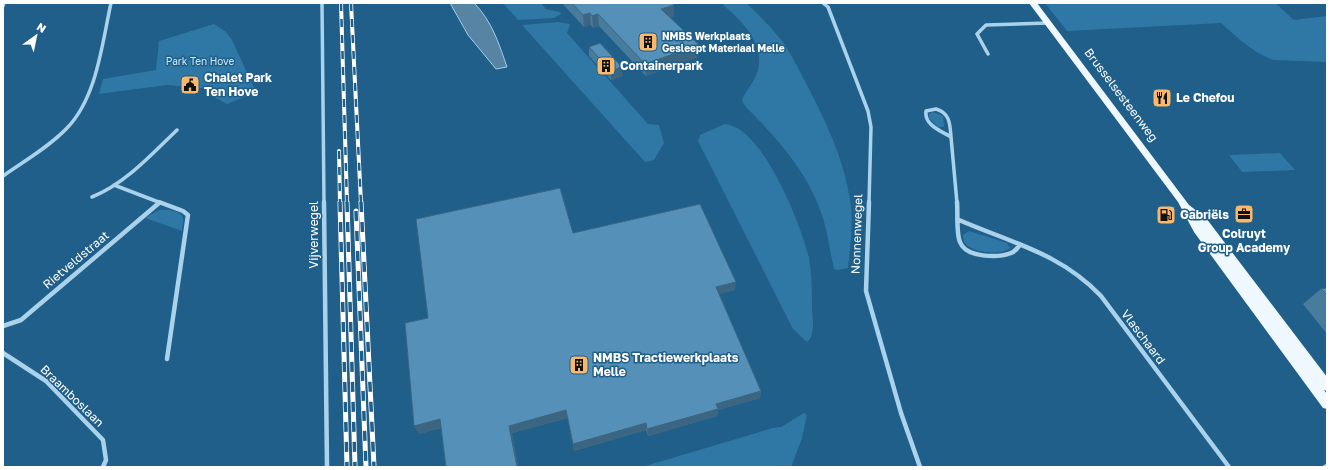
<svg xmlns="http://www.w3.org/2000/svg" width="1330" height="470" viewBox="0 0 1330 470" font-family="'Golos Text',sans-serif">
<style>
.green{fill:#2f78a5}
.water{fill:#5784a2;stroke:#9ecfed}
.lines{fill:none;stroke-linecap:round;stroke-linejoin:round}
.minor-far1{stroke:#aad2eb;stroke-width:3.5}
.minor{stroke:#aad2eb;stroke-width:4.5}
.primary{fill:#eff8fe;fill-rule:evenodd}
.rail-far1-casing{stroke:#fff;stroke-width:4}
.rail-casing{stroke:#fff;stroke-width:5}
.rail-far1{stroke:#1f5f8a;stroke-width:2.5;stroke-dasharray:8;stroke-linecap:butt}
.rail{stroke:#1f5f8a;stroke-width:3.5;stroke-dasharray:10;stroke-linecap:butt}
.wall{fill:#487c9d}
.shaded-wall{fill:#3b6580}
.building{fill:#5490b7;stroke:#3b6580}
.labels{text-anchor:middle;stroke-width:3;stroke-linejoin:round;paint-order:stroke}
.far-poi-label{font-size:10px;font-weight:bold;fill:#fff;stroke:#1f5f8a;text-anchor:start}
.far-park-label{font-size:10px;fill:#cfe9f8;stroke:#1f5f8a}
.poi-label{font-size:12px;font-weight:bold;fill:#fff;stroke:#1f5f8a;text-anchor:start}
.street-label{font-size:12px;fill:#fff;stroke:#1f5f8a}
</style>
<rect width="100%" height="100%" fill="#1f5f8a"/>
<!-- green -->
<path class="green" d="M503,3H541L546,9L560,12L561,14L554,18L518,20Z
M721,3H746C760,16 774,30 785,45C794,60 802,75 810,91C829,128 846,165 851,207C853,227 850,248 848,268L838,270L834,269C830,252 828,235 823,218C809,173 777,138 745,106L742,100C746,90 754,83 757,73C767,44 741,20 721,3Z
M1045,3H1275L1294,20L1327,16V62L1273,60C1252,52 1237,37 1221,23L1067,31Z
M559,22L570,24L567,33L648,124L659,125L664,143L654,160L645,162L522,25Z
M214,24L226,32L232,40L256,92L227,104L214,97L212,89L167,85L99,94L103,79L156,70L159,41Z
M933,112L943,116L944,127H938L929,118V114Z
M725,124C763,127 801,225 809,258C812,275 812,293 812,310C813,319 815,336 807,342L793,329L698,141L700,135Z
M1280,153L1295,170L1242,172L1229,155Z
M159,210C166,209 181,210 183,218C184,222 182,227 182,231L145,218Z
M969,231L1007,243L1010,248C1000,256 971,253 964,242L963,235Z
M804,413L807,415L802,438L791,467H642L773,428L781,427Z"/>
<!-- water -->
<path class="water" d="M450,3H474C492,21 499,44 507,67L496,69L468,35Z"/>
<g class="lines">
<!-- minor-far1 -->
<path class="minor-far1" d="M322,3L324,203
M823,3L828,7L868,111L871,127L869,203
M3,6L4,3
M988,54L977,34L986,25L1048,23
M936,109C950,113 950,124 951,137C941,131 924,125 926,111Z
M951,137L957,203
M3,176C24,161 49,147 67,128C97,97 102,44 111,3
M114,185L161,203
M92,197C125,184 152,154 177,130"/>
<!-- minor -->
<path class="minor" d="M159,202L183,211L188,215L167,359
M324,202L327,467
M869,202L866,291L901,413L920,467
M957,202C958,213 956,233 960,242C966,258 998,258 1011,253C1015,252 1017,248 1020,245
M959,220C1012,243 1060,253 1101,296L1229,467
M3,326L21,320L159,203
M3,353L46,381L103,440L106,460L103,467
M1325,467L1327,466"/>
<!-- primary -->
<path class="primary" d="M1029,3H1037L1189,205L1206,218L1327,377V391L1324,390L1327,394V409L1323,408L1194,232L1178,202Z"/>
<!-- rail-far1 casing -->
<g class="rail-far1-casing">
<path id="rail-far1" d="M341,3L347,203
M351,3L361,203
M339,151L340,203"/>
</g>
<!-- rail casing -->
<g class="rail-casing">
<path id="rail" d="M340,202L347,467
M347,202L355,467
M361,202L374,467
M356,211L366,467"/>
</g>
<!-- rail-far1 -->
<use href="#rail-far1" class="rail-far1"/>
<!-- rail -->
<use href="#rail" class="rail"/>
</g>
<!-- wall -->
<path class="wall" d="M562,3H672L674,5V16L670,18L699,45L698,57L646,76L599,26L593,28L591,25L584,27Z
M589,47L623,76L611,80L589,56Z
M573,233L735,290L719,294L761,391L760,398L718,410L717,416L648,436L646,430L574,451L568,418L512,433L518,467H446L441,428L419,434L428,318Z
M1327,288V334L1303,304L1321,289Z"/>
<!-- shaded-wall -->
<path class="shaded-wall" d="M674,5V16L661,21V9Z
M590,13L591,25L584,27L583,15Z
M598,14L599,26L593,28L592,16Z
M699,45L698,57L646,76L645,64Z
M622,67L623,76L611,80V71Z
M736,282L735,290L715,295L716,287Z
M761,391L760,398L718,410L717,416L648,436L647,429L716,404Z
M566,410L568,418L512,433L518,467H517L509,426Z
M440,419L444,427L419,434L414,426Z
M646,423V430L574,451L573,444Z"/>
<!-- building -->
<path class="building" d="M572,3H672L674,5L661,9L699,45L645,64L598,14L592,16L590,13L583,15Z
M600,43L622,67L611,71L589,47Z
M560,188L573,233L700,204L736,282L716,287L761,391L716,404L718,409L647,429L646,423L573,444L566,410L509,426L517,467H446L440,419L414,426L405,323L428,318L416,219Z
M1327,288V295L1321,289Z"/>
<!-- icons -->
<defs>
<g id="building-square" transform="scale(1)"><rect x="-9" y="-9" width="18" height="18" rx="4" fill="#fab96a" stroke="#1f5f8a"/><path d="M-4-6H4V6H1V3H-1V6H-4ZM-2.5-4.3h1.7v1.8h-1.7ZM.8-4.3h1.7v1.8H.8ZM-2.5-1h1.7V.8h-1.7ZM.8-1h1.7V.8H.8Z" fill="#111"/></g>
<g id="civic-square" transform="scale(1)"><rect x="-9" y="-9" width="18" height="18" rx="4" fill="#fab96a" stroke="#1f5f8a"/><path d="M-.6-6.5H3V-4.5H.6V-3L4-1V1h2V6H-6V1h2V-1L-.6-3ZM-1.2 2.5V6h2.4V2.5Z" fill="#111"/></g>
<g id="restaurant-square" transform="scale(1)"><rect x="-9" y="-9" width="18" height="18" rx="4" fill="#fab96a" stroke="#1f5f8a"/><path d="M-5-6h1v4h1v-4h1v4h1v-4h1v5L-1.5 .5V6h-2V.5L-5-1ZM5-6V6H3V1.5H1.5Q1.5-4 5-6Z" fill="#111"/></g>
<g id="office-square" transform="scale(1)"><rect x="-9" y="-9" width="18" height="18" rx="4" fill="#fab96a" stroke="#1f5f8a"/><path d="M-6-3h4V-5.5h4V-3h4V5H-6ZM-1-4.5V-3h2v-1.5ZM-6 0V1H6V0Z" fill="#111"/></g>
<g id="fuel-square" transform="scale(1)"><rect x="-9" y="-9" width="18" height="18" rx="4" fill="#fab96a" stroke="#1f5f8a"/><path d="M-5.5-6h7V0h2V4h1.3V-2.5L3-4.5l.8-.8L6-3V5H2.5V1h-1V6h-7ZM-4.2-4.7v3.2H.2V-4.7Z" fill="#111"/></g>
</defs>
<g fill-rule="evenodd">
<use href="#building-square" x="648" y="42"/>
<use href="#building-square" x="606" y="66"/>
<use href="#civic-square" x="190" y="85"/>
<use href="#restaurant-square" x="1162" y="98"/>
<use href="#office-square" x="1244" y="214"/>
<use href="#fuel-square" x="1166" y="215"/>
<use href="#building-square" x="579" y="365"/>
</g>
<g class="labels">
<!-- far-poi labels -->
<g class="far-poi-label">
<text x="662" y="40">NMBS Werkplaats<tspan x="662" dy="12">Gesleept Materiaal Melle</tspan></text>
</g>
<!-- far-park labels -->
<g class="far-park-label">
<text x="200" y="65">Park Ten Hove</text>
</g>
<!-- poi labels -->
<g class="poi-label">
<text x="620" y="70">Containerpark</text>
<text x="204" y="82">Chalet Park<tspan x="204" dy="14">Ten Hove</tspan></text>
<text x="1176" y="102">Le Chefou</text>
<text x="1180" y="219">Gabriëls</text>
<text x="1244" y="238" text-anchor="middle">Colruyt<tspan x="1244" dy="14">Group Academy</tspan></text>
<text x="593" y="362">NMBS Tractiewerkplaats<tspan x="593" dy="14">Melle</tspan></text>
</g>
<!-- street labels -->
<g class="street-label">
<text transform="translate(1121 95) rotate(53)" y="4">Brusselsesteenweg</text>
<text transform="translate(857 234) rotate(-88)" y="4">Nonnenwegel</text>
<text transform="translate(314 235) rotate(-90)" y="4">Vijverwegel</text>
<text transform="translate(76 260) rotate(-40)" y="4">Rietveldstraat</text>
<text transform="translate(1143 337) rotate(53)" y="4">Vlaschaard</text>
<text transform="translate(72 396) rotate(44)" y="4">Braamboslaan</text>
</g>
</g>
<!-- border -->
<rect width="1330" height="470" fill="none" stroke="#ffffff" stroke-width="8"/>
<!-- north arrow -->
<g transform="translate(36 36) rotate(33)" stroke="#1f5f8a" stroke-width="3" paint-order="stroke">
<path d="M0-3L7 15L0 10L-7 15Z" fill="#ffffff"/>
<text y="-6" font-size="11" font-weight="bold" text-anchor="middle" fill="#ffffff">N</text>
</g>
</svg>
